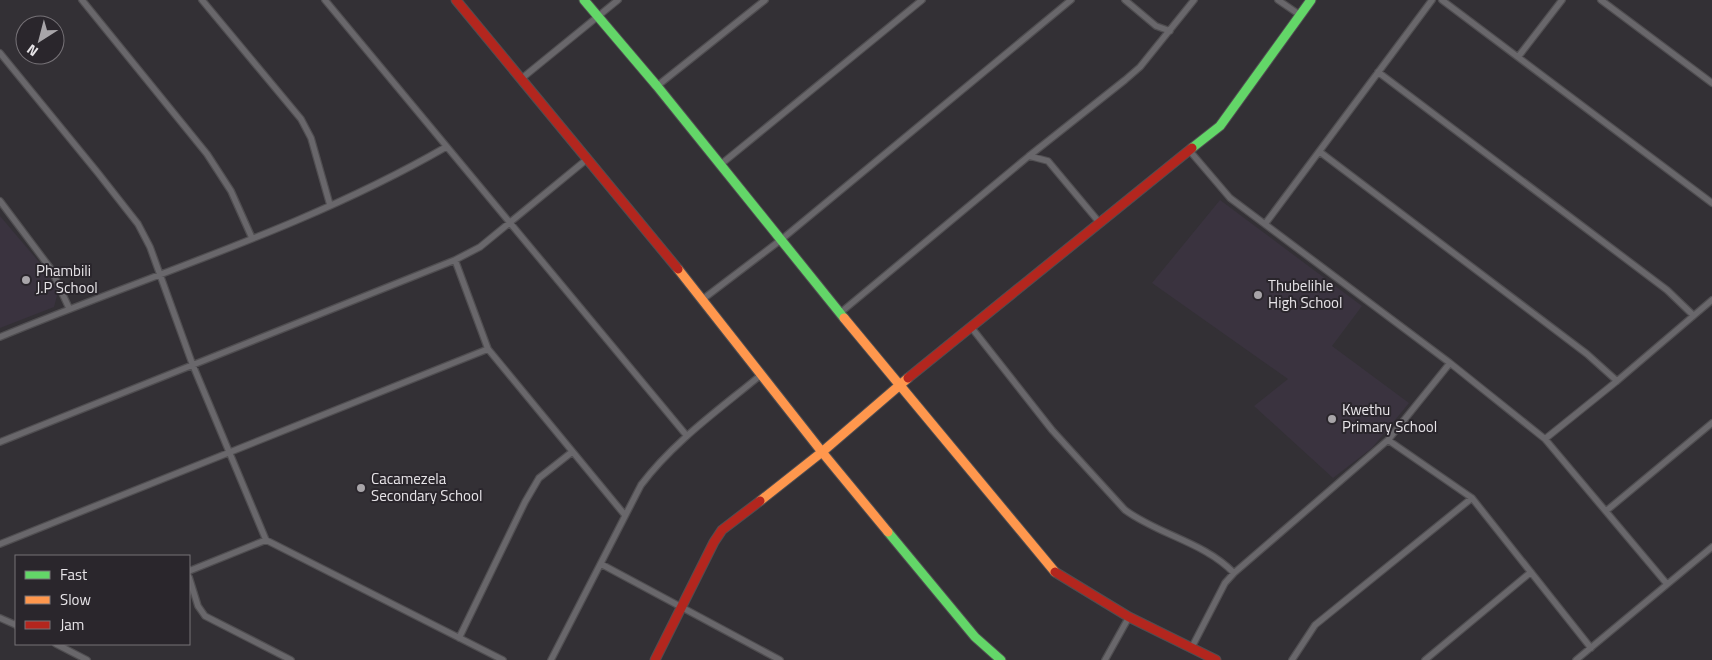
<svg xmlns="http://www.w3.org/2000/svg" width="1712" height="660" viewBox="0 0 1712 660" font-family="'Titillium Web',sans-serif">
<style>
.built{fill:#3a333f}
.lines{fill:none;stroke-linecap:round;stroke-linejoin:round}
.street-casing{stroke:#504e51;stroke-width:8}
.fast-casing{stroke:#504e51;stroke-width:11}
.slow-casing{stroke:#504e51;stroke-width:11}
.jam-casing{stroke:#504e51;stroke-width:11}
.street{stroke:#69676b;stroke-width:5.5}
.fast{stroke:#63d668;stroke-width:9}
.slow{stroke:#ff974d;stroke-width:9}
.jam{stroke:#b3261e;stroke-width:9}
.poi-dot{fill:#a8a5a9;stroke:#2a262c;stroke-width:2}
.labels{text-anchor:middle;stroke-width:4;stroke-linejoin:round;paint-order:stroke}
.poi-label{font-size:15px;fill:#e7e4e8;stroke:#2a262c;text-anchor:start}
</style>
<rect width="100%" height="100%" fill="#333035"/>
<!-- built -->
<path class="built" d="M1220,200L1362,306L1332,346L1409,403L1372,448L1333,478L1254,406L1288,379L1152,283Z
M0,216L45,269L58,292L54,307L0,328Z"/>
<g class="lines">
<!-- street casing -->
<g class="street-casing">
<path id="street" d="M82,0L207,154L231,191L252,238
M202,0L301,119L311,138L330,205
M325,0L687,436
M1125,0L1156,26L1170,31
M1278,0L1300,15
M1442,0L1712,203
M1601,0L1712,83
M0,53L98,173L138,224L150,247L192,363L266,540L503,660
M1518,57L1562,0
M1378,72L1667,290L1693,315
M521,79L618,0
M657,86L765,0
M1189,150L1230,198L1450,363L1545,439L1667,584
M1320,152L1587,354L1617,381
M1029,156L1048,161L1099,222
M720,165L922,0
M0,201L51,269L69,308
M1265,224L1432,0
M455,260L488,349L624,514
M703,299L782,239L1071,0
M840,313L1029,156L1125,80L1140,67L1194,0
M971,327L1052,430L1125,510C1159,535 1204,542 1234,573
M0,337C149,275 306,228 446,147
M1545,439L1617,381L1712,300
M1388,440L1472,498L1591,648
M0,442L455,260L480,247L586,160
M1606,511L1712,423
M0,544L488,349
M601,564L780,660
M189,571L266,540
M189,577L198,606L205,616L291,660
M0,618L16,625
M459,638L525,502L539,478L572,452
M56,644L87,660
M1192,647L1225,583L1234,573L1388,440L1450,363
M551,660L641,485C674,441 720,409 762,374
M1105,660L1129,617
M1292,660L1315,625L1472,498
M1425,660L1531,572
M1576,660L1712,547"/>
</g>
<!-- fast casing -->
<g class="fast-casing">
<path id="fast" d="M584,0L657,86L844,318
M1192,148L1220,126L1311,0
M888,532L975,637L1001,660"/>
</g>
<!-- slow casing -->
<g class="slow-casing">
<path id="slow" d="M678,269L822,452L888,532
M844,318L1055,572
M760,501L822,452L908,378"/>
</g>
<!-- jam casing -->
<g class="jam-casing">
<path id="jam" d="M456,0L678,269
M908,378L1192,148
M1055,572L1129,617L1216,660
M655,660L714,542L722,530L760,501"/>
</g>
<!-- street -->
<use href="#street" class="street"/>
<!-- fast -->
<use href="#fast" class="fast"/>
<!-- slow -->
<use href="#slow" class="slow"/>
<!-- jam -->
<use href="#jam" class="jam"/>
</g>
<!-- markers -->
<g class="poi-dot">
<circle cx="26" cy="280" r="5"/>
<circle cx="1258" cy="295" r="5"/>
<circle cx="1332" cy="419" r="5"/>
<circle cx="361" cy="488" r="5"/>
</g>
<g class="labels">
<!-- poi labels -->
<g class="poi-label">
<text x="36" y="276">Phambili<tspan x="36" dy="17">J.P School</tspan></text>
<text x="1268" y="291">Thubelihle<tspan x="1268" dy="17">High School</tspan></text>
<text x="1342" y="415">Kwethu<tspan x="1342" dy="17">Primary School</tspan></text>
<text x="371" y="484">Cacamezela<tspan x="371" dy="17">Secondary School</tspan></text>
</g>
</g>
<!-- legend -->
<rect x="15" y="555" width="175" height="90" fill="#2a262c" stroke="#767277"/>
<rect x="25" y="571" width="25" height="8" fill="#63d668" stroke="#767277"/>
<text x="60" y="580" font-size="15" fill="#e7e4e8">Fast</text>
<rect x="25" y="596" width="25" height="8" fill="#ff974d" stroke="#767277"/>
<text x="60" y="605" font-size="15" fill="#e7e4e8">Slow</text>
<rect x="25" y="621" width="25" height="8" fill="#b3261e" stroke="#767277"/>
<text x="60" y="630" font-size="15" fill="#e7e4e8">Jam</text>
<!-- north arrow -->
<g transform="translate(40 40) rotate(216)"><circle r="24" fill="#2a262c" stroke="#767277"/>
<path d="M0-4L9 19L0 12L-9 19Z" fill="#a8a5a9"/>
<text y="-8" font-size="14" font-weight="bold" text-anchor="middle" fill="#e7e4e8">N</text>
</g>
</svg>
